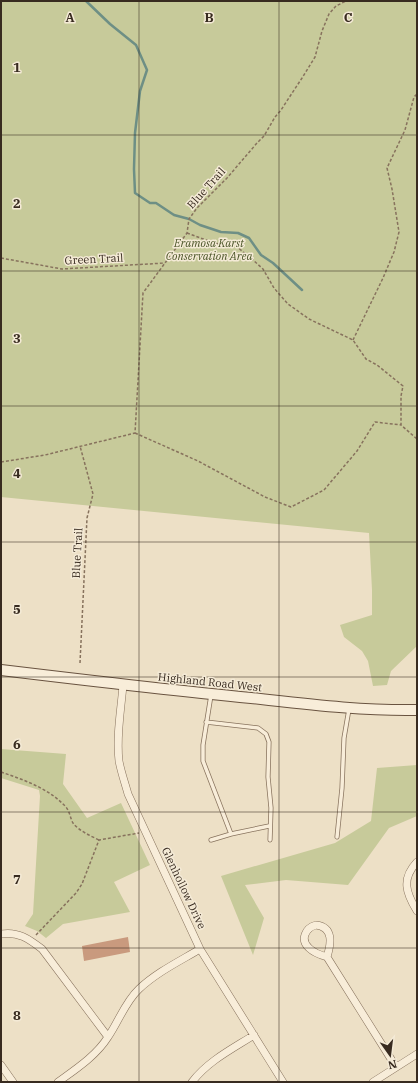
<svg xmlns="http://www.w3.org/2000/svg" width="418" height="1083" viewBox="0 0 418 1083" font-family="'IBM Plex Serif',serif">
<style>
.green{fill:#c7ca9a}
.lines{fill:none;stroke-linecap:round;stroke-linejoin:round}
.stream{stroke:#6e8f85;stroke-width:2.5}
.building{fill:#c99a7e}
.lane-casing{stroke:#87725d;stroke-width:5}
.street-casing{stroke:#87725d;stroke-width:8}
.secondary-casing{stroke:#695340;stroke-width:12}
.path{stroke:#87725d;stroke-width:1.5;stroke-dasharray:3 2;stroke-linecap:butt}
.lane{stroke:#f8edd9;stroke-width:3.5}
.street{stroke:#f8edd9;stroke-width:7}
.secondary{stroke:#f8edd9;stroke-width:10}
.grid{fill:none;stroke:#382b20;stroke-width:1;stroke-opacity:0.55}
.labels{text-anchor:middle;stroke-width:3;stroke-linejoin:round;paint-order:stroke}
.street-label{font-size:11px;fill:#382b20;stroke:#f4ead6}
.park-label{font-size:11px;font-style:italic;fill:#4a5427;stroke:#f4ead6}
.grid-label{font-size:13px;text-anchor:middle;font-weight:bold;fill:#382b20;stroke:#f4ead6;stroke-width:3;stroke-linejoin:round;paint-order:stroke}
</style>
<rect width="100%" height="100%" fill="#ede0c6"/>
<!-- green -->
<path class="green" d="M1,1H417V646L391,671L387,685L373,686L368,661L362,651L344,637L340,625L372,615V590L369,533L1,497Z
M1,749L66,754L63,784L87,818L121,803L150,865L114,882L130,912L63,924L46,938L37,931L25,926L33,914L40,796L39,790L1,778Z
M417,765V816L389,828L348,885L286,880L245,885L264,918L253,955L221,876L335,843L371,821L377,768Z"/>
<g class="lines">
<!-- stream -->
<path class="stream" d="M86,1L110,24L136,45L147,70L140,91L135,133L134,169L135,193L150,203H156L174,215L189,219L200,225L221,232L238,233L249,238L261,255L273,263L302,290"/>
</g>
<!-- building -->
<path class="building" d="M128,937L130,952L84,961L82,946Z"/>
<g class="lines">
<!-- lane casing -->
<g class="lane-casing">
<path id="lane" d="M211,695L203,745V761L231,834
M206,722L258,728L266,734L269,742L268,777L271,808L270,840
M337,837L342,788L344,738L349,709
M211,840L231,834L269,826"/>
</g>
<!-- street casing -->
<g class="street-casing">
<path id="street" d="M123,685C121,710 116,736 119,761C121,772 125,783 128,794L200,949L283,1082
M417,862C401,879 406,893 417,911
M316,925C334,927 331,944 327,957C320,955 314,953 309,948C300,940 305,928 316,925Z
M1,934C18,931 29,939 42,949L108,1037
M327,957L396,1067
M1,1065L13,1082
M58,1082C76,1069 96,1056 108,1037C119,1021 125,1002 139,989C157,972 180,961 200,949
M192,1082C208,1061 232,1049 254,1035
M373,1082L417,1054"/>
</g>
<!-- secondary casing -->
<g class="secondary-casing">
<path id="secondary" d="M1,670C84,680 167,690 251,698C306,704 361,711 417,710"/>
</g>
<!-- path -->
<path class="path" d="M187,233L214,243L237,247L252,259L263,269L274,288L288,304L309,319L353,340L366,359L377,365L403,386L401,396V425L417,439
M1,258L62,269L165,263
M353,340L383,278L394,252L399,232L392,189L387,168L405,130L414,97L417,94
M135,433L198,461L265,497L291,507L324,490L357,451L375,422L401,425
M1,462L45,455L135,433L143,293L187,233L189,219L197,208L227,178L257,143L264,136L275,117L281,110L302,78L315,57L322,31L329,14L336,6L346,1
M80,663L87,518L93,494L80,446
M1,772C24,780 48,788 65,806C70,811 70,818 73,823C79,831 91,836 99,840
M36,935L76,893L82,884L99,840L139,833"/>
<!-- lane -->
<use href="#lane" class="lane"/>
<!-- street -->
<use href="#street" class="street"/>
<!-- secondary -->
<use href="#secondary" class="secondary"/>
</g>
<!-- grid -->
<path class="grid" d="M139,1V1082M279,1V1082M1,135H417M1,271H417M1,406H417M1,542H417M1,677H417M1,812H417M1,948H417"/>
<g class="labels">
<!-- street labels -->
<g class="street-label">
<text transform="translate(206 188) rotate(-48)" y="4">Blue Trail</text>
<text transform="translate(94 259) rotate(-3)" y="4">Green Trail</text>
<text transform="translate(77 553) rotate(-87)" y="4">Blue Trail</text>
<text transform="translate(210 682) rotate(6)" y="4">Highland Road West</text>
<text transform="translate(184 888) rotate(65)" y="4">Glenhollow Drive</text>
</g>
<!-- park labels -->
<g class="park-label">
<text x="209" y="247">Eramosa Karst<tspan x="209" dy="13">Conservation Area</tspan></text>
</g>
</g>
<g class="grid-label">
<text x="70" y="22">A</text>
<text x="209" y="22">B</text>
<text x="348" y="22">C</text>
<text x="17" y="72">1</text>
<text x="17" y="208">2</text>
<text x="17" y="343">3</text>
<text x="17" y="478">4</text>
<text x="17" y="614">5</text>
<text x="17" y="749">6</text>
<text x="17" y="884">7</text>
<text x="17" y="1020">8</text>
</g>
<!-- border -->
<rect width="418" height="1083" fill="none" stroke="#382b20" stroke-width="4"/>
<!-- north arrow -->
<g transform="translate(390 1055) rotate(166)" stroke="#f4ead6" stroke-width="3" paint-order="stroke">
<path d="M0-3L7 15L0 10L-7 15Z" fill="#382b20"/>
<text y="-6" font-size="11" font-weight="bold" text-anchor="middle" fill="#382b20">N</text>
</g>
</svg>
